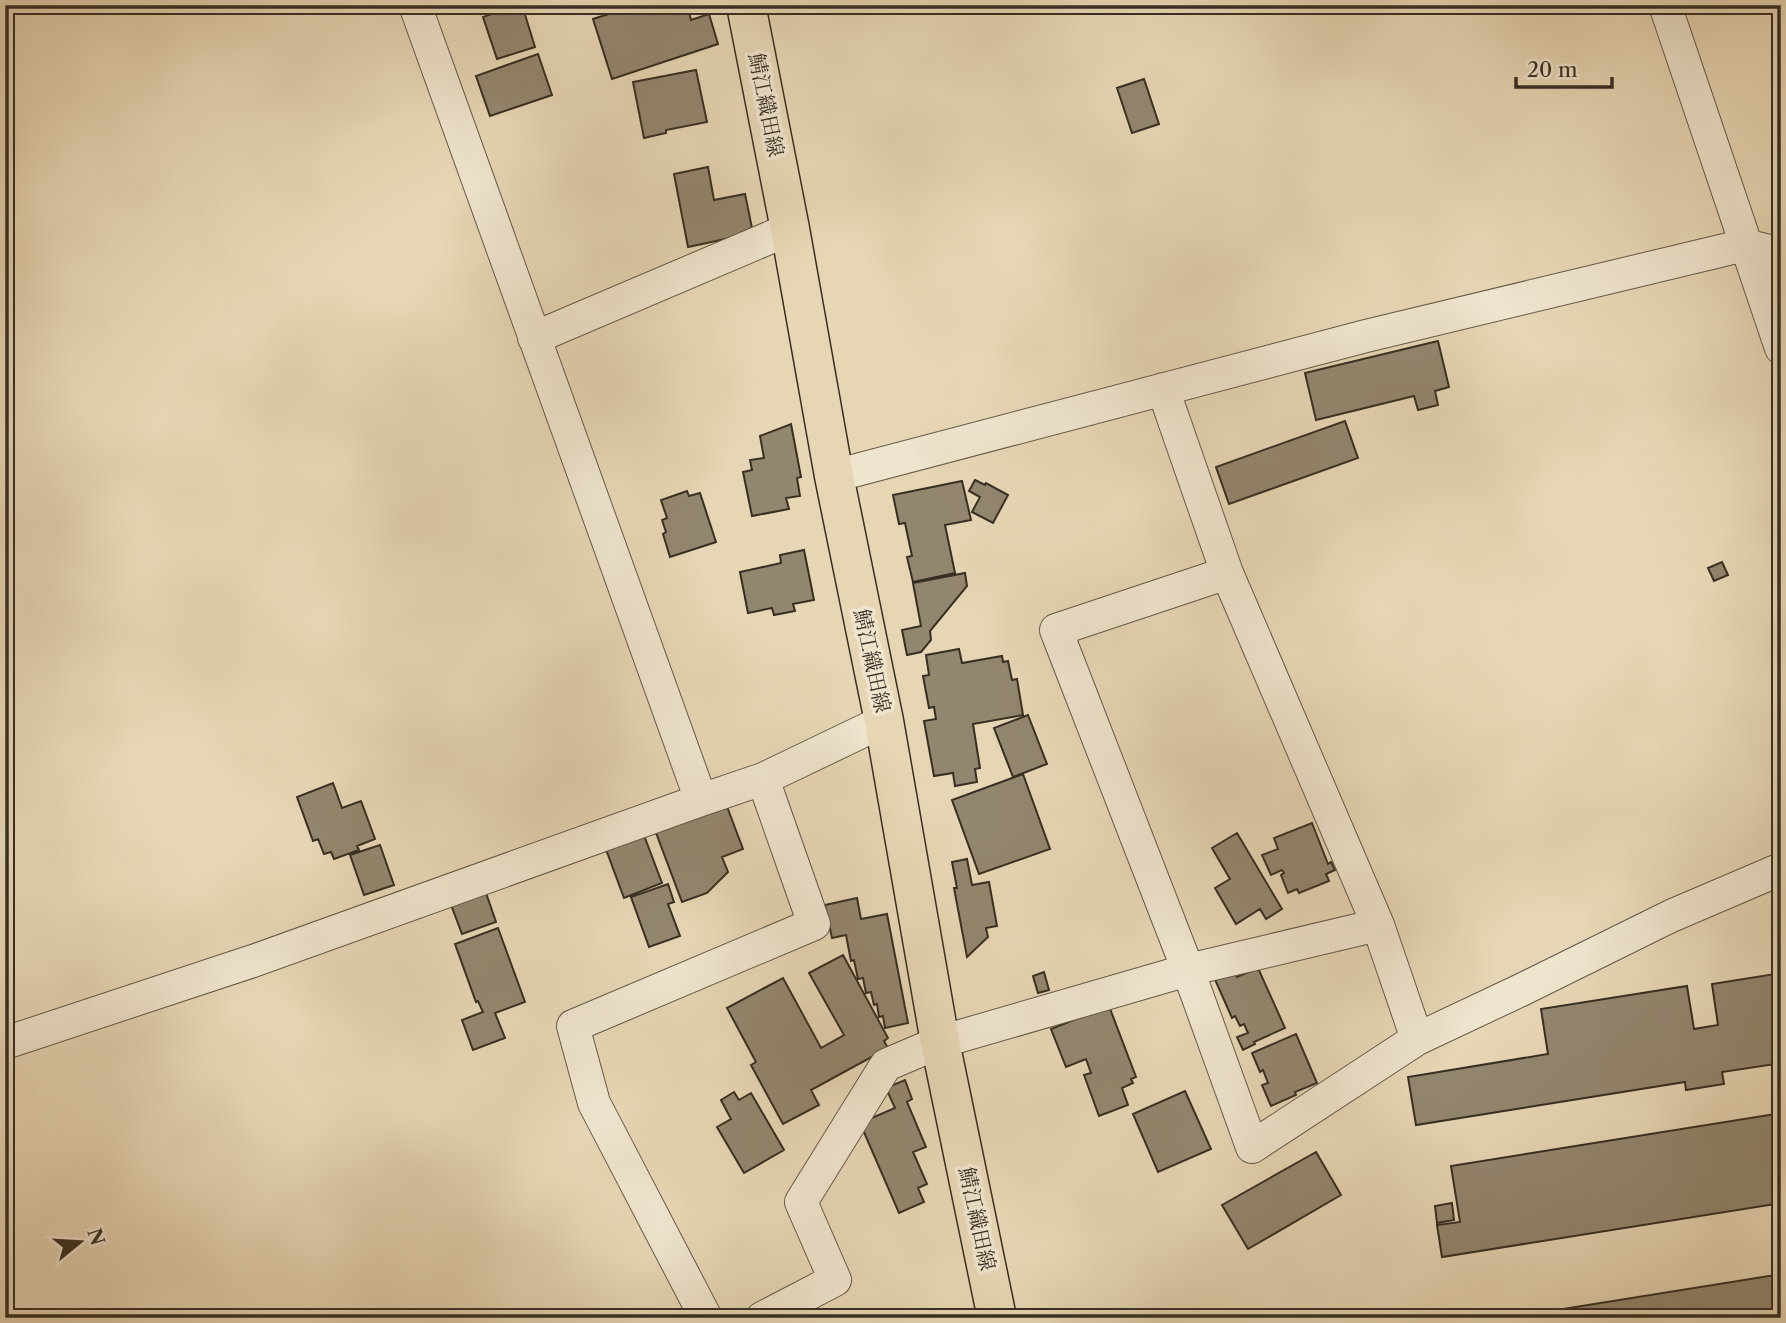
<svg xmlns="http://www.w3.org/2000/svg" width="1786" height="1323" viewBox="0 0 1786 1323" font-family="'Libre Caslon Text','Noto Serif JP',serif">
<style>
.building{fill:#93866f;stroke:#372f24;stroke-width:2}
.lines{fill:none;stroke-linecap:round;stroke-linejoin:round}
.minor-casing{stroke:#635948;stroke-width:34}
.major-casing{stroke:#372f24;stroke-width:41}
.minor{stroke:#efe4ce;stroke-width:32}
.major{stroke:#e7d6b4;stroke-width:38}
.labels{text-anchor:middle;stroke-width:7;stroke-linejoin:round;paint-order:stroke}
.street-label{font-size:21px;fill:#372f24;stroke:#efe4ce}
</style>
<rect width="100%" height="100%" fill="#e7d6b4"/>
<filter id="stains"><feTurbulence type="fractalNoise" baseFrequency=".00286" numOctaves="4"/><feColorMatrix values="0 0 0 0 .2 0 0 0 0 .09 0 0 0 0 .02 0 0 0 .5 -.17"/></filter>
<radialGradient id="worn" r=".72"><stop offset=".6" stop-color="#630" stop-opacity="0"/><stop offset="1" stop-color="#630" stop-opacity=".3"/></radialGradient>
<!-- building -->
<path class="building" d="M517,5H522L535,47L497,59L483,17Z
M637,5H687L691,20L709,14L718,44L612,79L593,19Z
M538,54L552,95L490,116L476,76Z
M696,70L707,122L666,130V133L644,138L633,82Z
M1144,79L1159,124L1132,133L1117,88Z
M708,167L714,200L745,194L753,233L688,247L674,174Z
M1438,341L1449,387L1435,391L1438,405L1418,410L1414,396L1316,420L1305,373Z
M1345,421L1358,458L1229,504L1216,467Z
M791,424L801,477L797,478L800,496L786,498L789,509L752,516L743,472L752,470L750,460L764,458L760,436Z
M975,480L985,485L986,483L1008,495L993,523L972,512L980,497L969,491Z
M962,481L971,520L945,525L955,573L913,582L907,557L912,556L905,523L899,524L893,495Z
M687,491L689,496L700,493L716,542L670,557L663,534L666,532L662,520L667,518L661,500Z
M804,550L814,600L793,604L795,611L774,615L772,608L748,613L740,572L781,563L780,555Z
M1722,562L1728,575L1714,581L1708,568Z
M965,573L967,586L930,631L931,640L921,652L907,655L902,630L921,626L913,583Z
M959,649L962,663L1002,656L1003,662L1008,661L1012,680L1017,679L1023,715L973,724L980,768L975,769L977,782L955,786L953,773L934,776L924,721L936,719L934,707L929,708L923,676L929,675L926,655Z
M1028,715L1047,764L1013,777L994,728Z
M1023,774L1050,849L979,874L952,800Z
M333,783L342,808L361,801L375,839L357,846L359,850L334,859L331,852L324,854L318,839L313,841L297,797Z
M723,796L743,849L722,857L728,872L707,893L682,902L652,822Z
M1312,823L1328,864L1331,862L1335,870L1326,874L1329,881L1299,893L1297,889L1288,893L1281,875L1284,873L1282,870L1271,875L1262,855L1278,849L1274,838Z
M642,830L662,883L624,898L604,844Z
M1237,833L1282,909L1266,919L1260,909L1236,924L1215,888L1230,879L1212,848Z
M380,845L394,885L364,895L350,855Z
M967,859L972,885L989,882L997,926L986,928L988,937L967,957L954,888H957L952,862Z
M668,884L674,902L668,904L680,936L649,947L631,897Z
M485,890L496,922L462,934L450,902Z
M857,898L861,919L887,914L908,1023L885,1028L883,1016L879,1017L877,1004L874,1005L871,992L866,993L863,978L858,979L854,960L851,961L846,935L832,938L825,905Z
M498,928L525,1002L495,1013L505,1038L473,1050L462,1020L483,1012L478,1001L476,1002L455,944Z
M843,955L888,1038L884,1041L888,1048L811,1090L819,1105L783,1124L751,1065L756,1062L727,1008L783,978L821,1048L844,1035L809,973Z
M1233,966L1237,977L1258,968L1285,1028L1254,1042L1255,1044L1243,1050L1237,1037L1248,1033L1244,1024L1240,1026L1235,1016L1232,1018L1213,975Z
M1044,972L1049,990L1038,993L1033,976Z
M1781,973V1063L1722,1072L1724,1084L1686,1090L1685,1082L1416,1125L1408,1077L1548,1054L1541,1009L1687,986L1694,1029L1718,1025L1712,984Z
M1109,1006L1136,1077L1131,1079L1133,1083L1122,1088L1128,1105L1099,1116L1084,1075L1091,1073L1086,1059L1066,1067L1051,1029Z
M1296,1034L1317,1083L1295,1092L1296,1095L1271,1106L1262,1085L1268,1083L1263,1070L1260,1072L1252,1053Z
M905,1080L912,1099L907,1102L926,1147L913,1152L927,1184L918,1188L924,1202L899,1213L860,1123L895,1108L886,1088Z
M1185,1091L1211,1149L1158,1172L1133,1114Z
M734,1092L739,1100L751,1093L784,1150L744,1173L717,1127L731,1119L721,1100Z
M1781,1113V1203L1442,1257L1437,1225L1460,1222L1451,1166Z
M1316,1152L1341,1195L1248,1249L1222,1205Z
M1452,1203L1454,1220L1437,1223L1435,1206Z
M1781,1274V1318H1507Z"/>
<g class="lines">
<!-- minor casing -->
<g class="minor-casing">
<path id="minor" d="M415,5L701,800
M1665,5L1781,348
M534,338L790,229
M1163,389L1227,573L1378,925L1417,1039
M834,476L1366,336L1745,245L1781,254
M1227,573L1056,630L1188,970L1252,1147L1417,1039L1519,991L1671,916L1781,869
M5,1043L253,961L701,800L763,779L884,721
M706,1318L594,1103L573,1026L814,924L763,779
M762,1318L835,1280L801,1202L886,1065L940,1042L1188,970L1378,925"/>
</g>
<!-- major casing -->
<g class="major-casing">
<path id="major" d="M746,5L790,229L834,476L884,721L940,1042L997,1318"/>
</g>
<!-- minor -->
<use href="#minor" class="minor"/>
<!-- major -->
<use href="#major" class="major"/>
</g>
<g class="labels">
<!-- street labels -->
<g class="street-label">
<text transform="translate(766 105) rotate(79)" y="7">鯖江織田線</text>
<text transform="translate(872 661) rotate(78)" y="7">鯖江織田線</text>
<text transform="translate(977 1219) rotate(78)" y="7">鯖江織田線</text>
</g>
</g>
<!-- margin -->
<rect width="1786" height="1323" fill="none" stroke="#e7d6b4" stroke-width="28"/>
<rect x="7" y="7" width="1772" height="1309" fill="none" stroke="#372f24" stroke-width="3.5"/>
<rect x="14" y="14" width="1758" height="1295" fill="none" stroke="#372f24" stroke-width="2"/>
<!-- north arrow -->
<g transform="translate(80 1242) rotate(72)" stroke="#efe4ce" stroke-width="5" paint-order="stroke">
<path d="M0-5L12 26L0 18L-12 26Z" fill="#372f24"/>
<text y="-10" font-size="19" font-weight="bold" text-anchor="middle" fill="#372f24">N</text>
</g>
<!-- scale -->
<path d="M1516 77v10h96v-10" fill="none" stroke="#372f24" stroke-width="3.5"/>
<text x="1527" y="77" font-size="21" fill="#372f24" stroke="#efe4ce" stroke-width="5" paint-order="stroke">20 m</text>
<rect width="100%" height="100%" filter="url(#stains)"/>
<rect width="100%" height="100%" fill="url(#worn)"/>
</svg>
